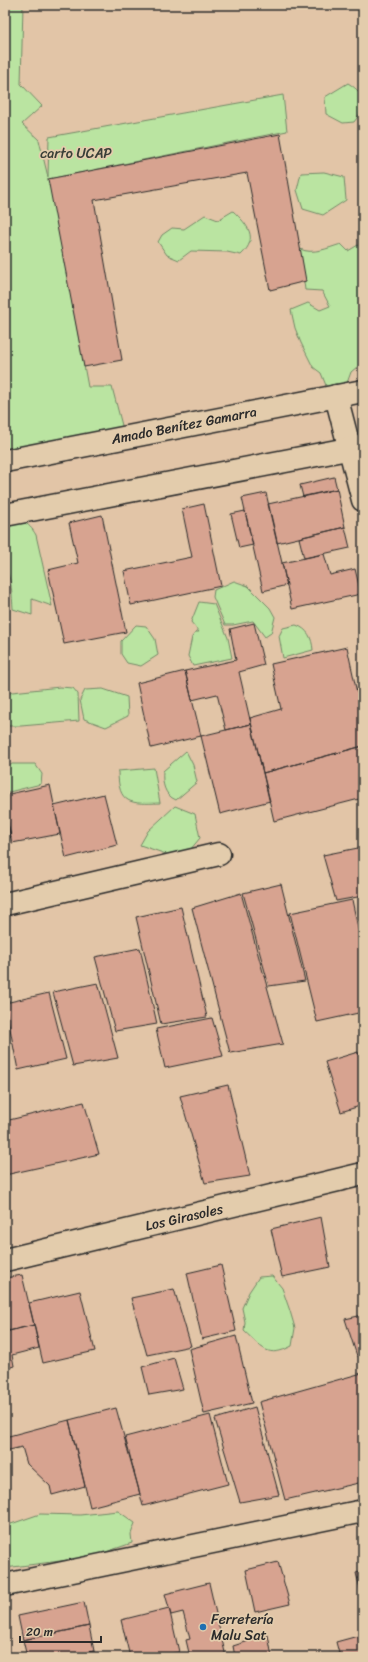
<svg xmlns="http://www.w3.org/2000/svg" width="368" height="1662" viewBox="0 0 368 1662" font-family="Sriracha,sans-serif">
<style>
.green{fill:#bae4a1;stroke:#728866}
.building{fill:#d7a390;stroke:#2b2b2b}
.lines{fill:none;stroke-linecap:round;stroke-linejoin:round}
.minor-casing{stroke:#2b2b2b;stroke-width:25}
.secondary-casing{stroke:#2b2b2b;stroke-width:25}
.minor{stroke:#e3ccac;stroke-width:22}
.secondary{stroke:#e3ccac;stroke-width:22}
.poi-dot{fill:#1f6fb2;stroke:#e3ccac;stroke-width:1.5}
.labels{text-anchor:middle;stroke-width:3.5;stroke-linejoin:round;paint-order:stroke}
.park-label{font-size:14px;fill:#393e37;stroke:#e3ccac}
.street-label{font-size:14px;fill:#2b2b2b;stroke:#e3ccac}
.poi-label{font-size:14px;fill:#2b2b2b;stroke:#e3ccac;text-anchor:start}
</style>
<rect width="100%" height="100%" fill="#e2c5a7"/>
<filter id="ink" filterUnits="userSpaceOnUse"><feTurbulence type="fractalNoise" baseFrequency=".025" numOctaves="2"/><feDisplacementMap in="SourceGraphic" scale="8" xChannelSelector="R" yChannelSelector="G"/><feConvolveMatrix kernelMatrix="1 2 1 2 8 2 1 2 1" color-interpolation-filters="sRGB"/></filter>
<g filter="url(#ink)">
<!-- green -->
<path class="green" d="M5,5H23L21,84L42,106L22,124L39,140L48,177L49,137L283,95L287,131L49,179L88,387H112L125,437L5,455V215L9,212L5,211Z
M348,83C367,95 367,105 354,122L343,123L326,114L325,97Z
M324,172L344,177L346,200L323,215L303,209L297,190L301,173Z
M233,211C248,225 259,238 241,255L227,252L191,251L179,260L167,255L158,242L162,235L172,228L184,229L205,215L218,220Z
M341,244L348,251L358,245L363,248V362L351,372L347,383L327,388L321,373L313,367L301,343L295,328L291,310L308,303L320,310L330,306L322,291L305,290L300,249C313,255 328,248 341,244Z
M5,519C21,520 28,521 36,535L52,606L32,599V615L13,609C12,596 12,578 5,568Z
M234,581L248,586L270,608L275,617L271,633L265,637L253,621L233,625H225L213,597L214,590Z
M199,602L214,604L228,638L232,658L193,666L188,656L192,637L196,632H199L191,622Z
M136,625L146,626L155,639L158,655L141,666L127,663L121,654V641Z
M296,625C308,629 312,638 313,650L283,658L279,636L283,628Z
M60,687L73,688L78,694L79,721L21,726H5V696L12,692Z
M103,689L127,697L128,716L106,727L84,719L80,700L85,690Z
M186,751L193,765L197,782L176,800C164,795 162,783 163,771Z
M12,764H35L42,774L41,784L5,793V768Z
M154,768L160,803C131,804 118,805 118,771Z
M175,806L195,814L200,838L190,850L169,855L140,845L148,831Z
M272,1276L282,1288L290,1311L295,1328L292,1346C267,1359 263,1348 244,1331L245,1322L242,1308L249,1292L259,1277Z
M118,1511L135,1523L131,1534L132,1543L91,1557L5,1568V1523L11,1524L40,1514L80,1515Z"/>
<!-- building -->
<path class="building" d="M280,134L306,281L270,290L247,173L94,200L122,360L84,367L48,179Z
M334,477L337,489L303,497L300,485Z
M337,489L345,527L277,543L268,504Z
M266,493L287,585L263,591L242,498Z
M204,504L221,586L131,605L124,571L192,557L182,509Z
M245,511L253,545L239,548L231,514Z
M102,515L126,632L64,644L48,570L78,563L69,523Z
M345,527L350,548L304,558L299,538Z
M324,554L330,575L355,569L361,594L292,609L282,563Z
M254,623L264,665L239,672L251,724L226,730L217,694L192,700L185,671L236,660L230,629Z
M347,647L357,693L363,691V746L263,773L250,718L281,709L271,664Z
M185,671L201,736L151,748L137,683Z
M251,724L270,801L220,814L201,736Z
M363,746V798L274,821L263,773Z
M50,785L60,834L12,843L5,809V795Z
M104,794L117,845L66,858L54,806Z
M5,809L11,837L5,839Z
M363,847V896L336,901L323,855Z
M281,884L305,981L269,986L243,893Z
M241,893L283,1044L230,1053L192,908Z
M352,900L363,952V1012L317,1022L290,913Z
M181,907L207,1017L161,1024L136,917Z
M140,948L157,1024L115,1031L95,957Z
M98,983L118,1058L73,1066L53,992Z
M49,993L66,1059L18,1070L5,1003Z
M212,1018L223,1056L165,1068L156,1029Z
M358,1052L363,1068V1105L341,1112L325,1062Z
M228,1085L250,1176L205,1183L180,1096Z
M84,1102L99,1154L5,1175V1121Z
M321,1217L330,1267L282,1277L271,1229Z
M221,1265L236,1331L202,1339L187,1273Z
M22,1275L34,1325L8,1331L5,1316V1278Z
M361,1280H363V1294Z
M174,1289L191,1346L147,1355L131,1298Z
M80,1291L95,1351L43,1363L29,1303Z
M363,1315V1355L357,1356L345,1319Z
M5,1316L8,1331L5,1332Z
M34,1325L39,1348L12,1355L14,1366L5,1369V1332Z
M236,1336L252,1403L204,1414L189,1349Z
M174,1358L183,1389L149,1395L142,1367Z
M362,1373L363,1482L285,1500L259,1402Z
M255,1407L279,1495L240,1502L215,1419Z
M116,1408L140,1494L90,1507L69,1420Z
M210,1415L228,1484L143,1506L125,1437Z
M69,1420L85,1486L52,1495L50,1486L27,1464L22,1447L5,1451V1437Z
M278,1562L290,1604L255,1612L246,1570Z
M363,1571V1600L356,1573Z
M209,1583L226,1657H190L186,1640L190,1639L183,1612L171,1615L165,1594Z
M84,1602L89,1626L23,1640L18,1616Z
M169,1608L179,1652L156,1657H130L121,1620Z
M89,1626L94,1651L66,1657H27L23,1640Z
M268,1635L272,1657H235L233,1646Z
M358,1636L363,1657H340L336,1642Z
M94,1651L95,1657H66Z"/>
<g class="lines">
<!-- minor casing -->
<g class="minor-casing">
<path id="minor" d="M336,396L363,500
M5,904L219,854
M5,1260L363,1174
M5,1585L363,1511"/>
</g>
<!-- secondary casing -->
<g class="secondary-casing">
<path id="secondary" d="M5,461L363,391
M5,515L363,446"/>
</g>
<!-- minor -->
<use href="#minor" class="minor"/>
<!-- secondary -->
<use href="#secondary" class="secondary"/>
</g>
</g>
<!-- markers -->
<circle class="poi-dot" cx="203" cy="1627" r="4"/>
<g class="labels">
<!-- park labels -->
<g class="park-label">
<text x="76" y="158">carto UCAP</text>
</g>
<!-- street labels -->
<g class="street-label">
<text transform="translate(184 425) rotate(-11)" y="5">Amado Benítez Gamarra</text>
<text transform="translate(184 1217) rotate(-13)" y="5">Los Girasoles</text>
</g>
<!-- poi labels -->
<g class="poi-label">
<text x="211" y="1624">Ferretería<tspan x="211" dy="16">Malu Sat</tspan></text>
</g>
</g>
<!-- margin -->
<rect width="368" height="1662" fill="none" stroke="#e3ccac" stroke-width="20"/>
<rect x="10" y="10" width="348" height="1642" fill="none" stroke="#2b2b2b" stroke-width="1.5" filter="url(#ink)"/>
<!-- scale -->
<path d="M20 1636v6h81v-6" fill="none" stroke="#2b2b2b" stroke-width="2"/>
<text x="26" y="1636" font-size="12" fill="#2b2b2b" stroke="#e3ccac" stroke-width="3" paint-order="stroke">20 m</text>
</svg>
